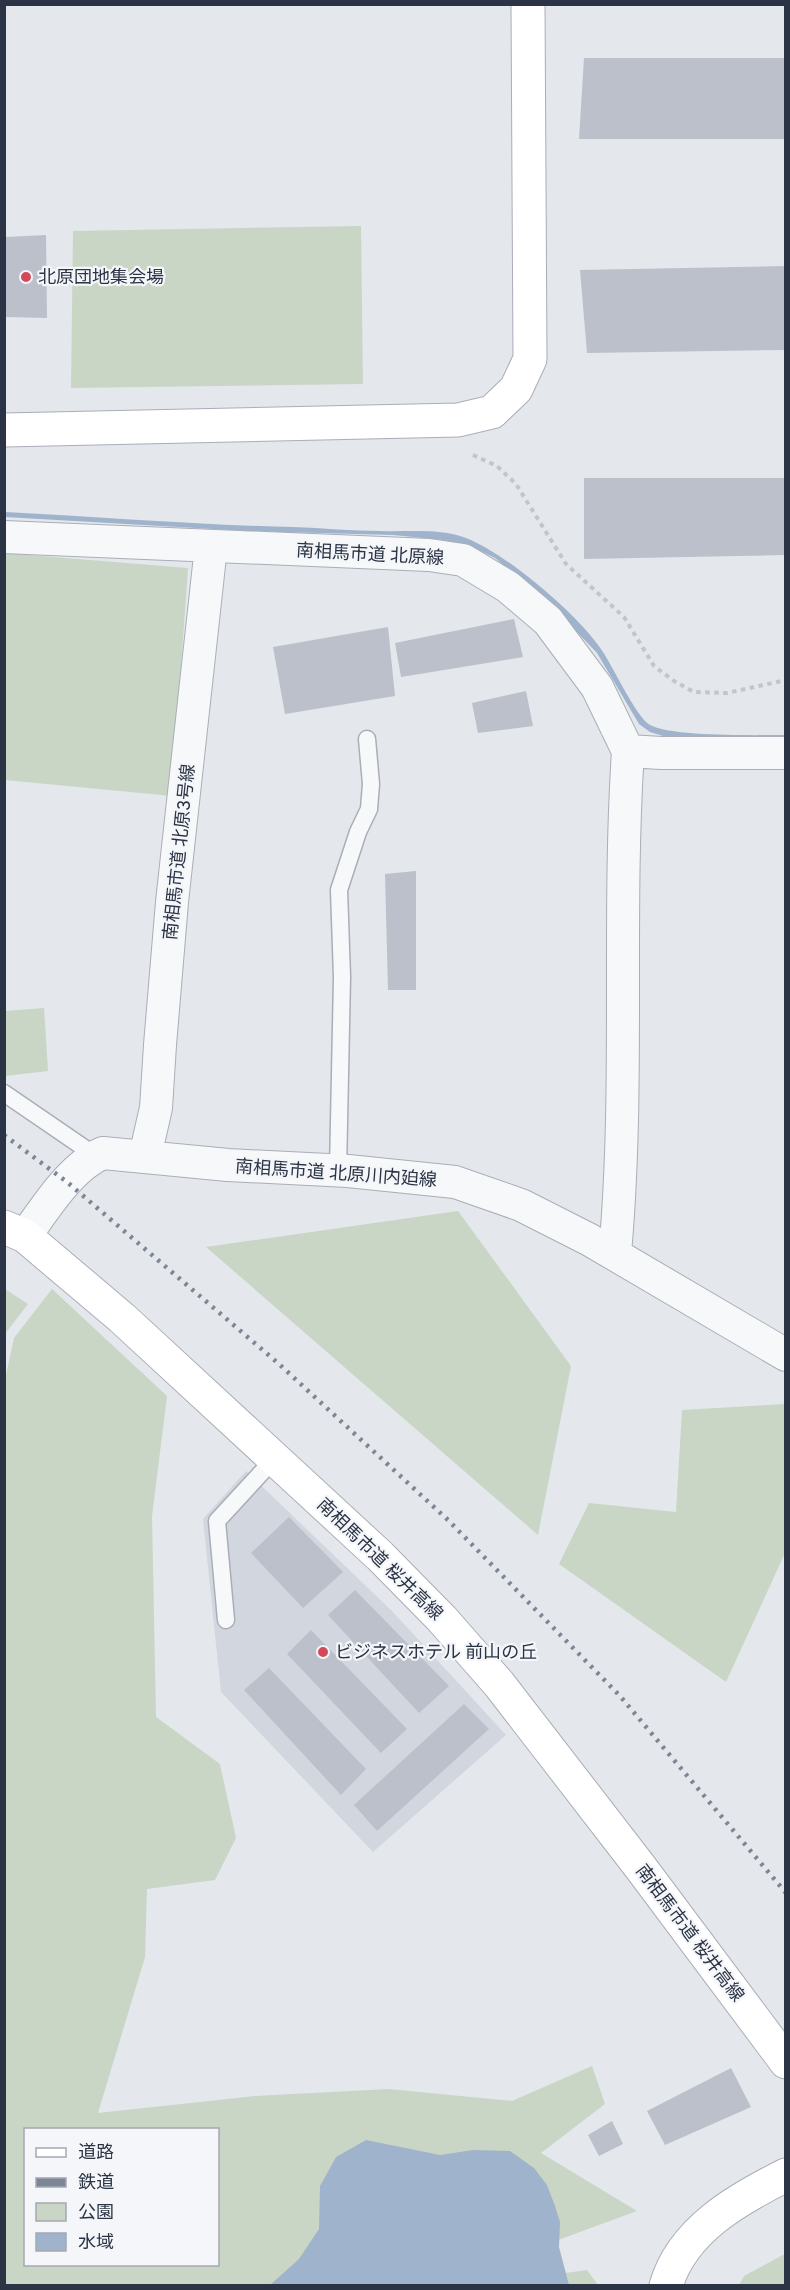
<svg xmlns="http://www.w3.org/2000/svg" width="790" height="2290" viewBox="0 0 790 2290" font-family="Overpass,'Noto Sans JP',sans-serif">
<style>
.built{fill:#d2d6de}
.green{fill:#c9d6c5;fill-rule:evenodd}
.water{fill:#9fb4cc}
.building{fill:#bbc0ca}
.lines{fill:none;stroke-linecap:round;stroke-linejoin:round}
.lane-casing{stroke:#a9aeb7;stroke-width:19}
.street-casing{stroke:#a9aeb7;stroke-width:34}
.secondary-casing{stroke:#a9aeb7;stroke-width:35}
.path{stroke:#c2c5cb;stroke-width:4;stroke-dasharray:4.5 4.5;stroke-linecap:butt}
.lane{stroke:#f7f8fa;stroke-width:16}
.street{stroke:#f7f8fa;stroke-width:32}
.secondary{stroke:#fff;stroke-width:33}
.rail{stroke:#7d8696;stroke-width:4.5;stroke-dasharray:3 6;stroke-linecap:butt}
.poi-dot{fill:#d1495b;stroke:#f4f6f9;stroke-width:2}
.labels{text-anchor:middle;stroke-width:4.5;stroke-linejoin:round;paint-order:stroke}
.poi-label{font-size:18px;fill:#2b3445;stroke:#f4f6f9;text-anchor:start}
.street-label{font-size:18px;fill:#2b3445;stroke:#f4f6f9}
</style>
<rect width="100%" height="100%" fill="#e4e7ec"/>
<!-- built -->
<path class="built" d="M246,1471L393,1612L506,1735L373,1852L221,1692L203,1519Z"/>
<!-- green -->
<path class="green" d="M361,226L363,384L71,388L73,231Z
M4,553L188,568L172,796L5,780Z
M44,1008L48,1071L5,1076V1011Z
M458,1211L571,1366L538,1535L206,1247Z
M5,1289L28,1304L5,1334Z
M52,1289L167,1396L152,1516L156,1717L220,1764L236,1838L215,1880L147,1889L145,1957L98,2113L255,2096L388,2089L512,2101L592,2066L605,2104L541,2153L637,2211L550,2243L295,2285L5,2286L4,1384L14,1338ZM26,2130H218V2264H26Z
M785,1404V1553L726,1682L559,1564L589,1503L676,1512L682,1410Z
M785,2254V2285H739L744,2276Z
M587,2270L598,2285L527,2286L544,2276Z"/>
<!-- water -->
<path class="water" d="M5,512C101,517 198,525 294,527C323,528 352,531 381,531C408,532 440,528 466,538C507,554 576,613 601,649C613,666 636,717 650,725C672,737 757,735 785,735V739L663,736L650,732L639,724L597,653L551,605L495,558L468,545L443,540L393,535L247,531L5,517Z
M366,2140L440,2155L473,2150L510,2151L534,2168L547,2185L555,2206L560,2222L559,2247L569,2285H270L299,2259L319,2229L320,2186L336,2157Z"/>
<!-- building -->
<path class="building" d="M584,58H786V139H579Z
M46,235L47,318L5,317V237Z
M786,266V350L587,353L580,270Z
M584,478H786V555L584,559Z
M514,619L523,657L401,677L395,643Z
M388,627L395,696L285,714L273,647Z
M526,691L533,726L478,733L472,703Z
M416,871V990H388L385,874Z
M289,1517L343,1572L303,1608L251,1553Z
M355,1590L449,1686L419,1713L328,1615Z
M311,1630L407,1729L381,1753L287,1654Z
M269,1668L366,1769L341,1795L244,1690Z
M464,1704L489,1729L377,1831L354,1805Z
M731,2068L751,2107L665,2145L647,2111Z
M612,2121L623,2144L599,2156L588,2135Z"/>
<g class="lines">
<!-- lane casing -->
<g class="lane-casing">
<path id="lane" d="M4,1093L96,1156
M338,1171L342,977L339,890L358,832L369,809L371,784L367,739
M226,1620L217,1521L275,1458"/>
</g>
<!-- street casing -->
<g class="street-casing">
<path id="street" d="M4,537L429,555L463,560L508,587L548,621L597,687L628,751L661,753H786
M145,1156L156,1108L160,1045L172,902L211,547
M25,1236C45,1209 71,1166 103,1153L228,1165L348,1171L455,1182L521,1205L590,1240L786,1355
M615,1253C630,1086 617,918 628,751"/>
</g>
<!-- secondary casing -->
<g class="secondary-casing">
<path id="secondary" d="M4,430L458,420L492,412L516,389L530,359L528,4
M4,1227L25,1236L122,1318L380,1556L442,1619L499,1684L641,1868L786,2062
M666,2286C682,2230 738,2199 786,2175"/>
</g>
<!-- path -->
<path class="path" d="M473,455L497,466L516,484L566,564L624,617L654,666L674,681L694,692L727,693L786,680"/>
<!-- lane -->
<use href="#lane" class="lane"/>
<!-- street -->
<use href="#street" class="street"/>
<!-- secondary -->
<use href="#secondary" class="secondary"/>
<!-- rail -->
<path class="rail" d="M4,1135L67,1182L279,1364L448,1520L620,1696L786,1893"/>
</g>
<!-- markers -->
<g class="poi-dot">
<circle cx="26" cy="277" r="6"/>
<circle cx="323" cy="1652" r="6"/>
</g>
<g class="labels">
<!-- poi labels -->
<g class="poi-label">
<text x="38" y="283">北原団地集会場</text>
<text x="335" y="1658">ビジネスホテル 前山の丘</text>
</g>
<!-- street labels -->
<g class="street-label">
<text transform="translate(370 554) rotate(3)" y="6">南相馬市道 北原線</text>
<text transform="translate(179 852) rotate(-84)" y="6">南相馬市道 北原3号線</text>
<text transform="translate(336 1173) rotate(4)" y="6">南相馬市道 北原川内廹線</text>
<text transform="translate(380 1559) rotate(44)" y="6">南相馬市道 桜井高線</text>
<text transform="translate(690 1933) rotate(53)" y="6">南相馬市道 桜井高線</text>
</g>
</g>
<!-- border -->
<rect width="790" height="2290" fill="none" stroke="#2b3445" stroke-width="12"/>
<!-- legend -->
<rect x="24" y="2128" width="195" height="138" fill="#f4f6f9" stroke="#a4a8b1" stroke-width="1.5"/>
<rect x="36" y="2148" width="30" height="9" fill="#ffffff" stroke="#a4a8b1" stroke-width="1.5"/>
<text x="78" y="2158" font-size="18" fill="#2b3445">道路</text>
<rect x="36" y="2178" width="30" height="9" fill="#7d8696" stroke="#a4a8b1" stroke-width="1.5"/>
<text x="78" y="2188" font-size="18" fill="#2b3445">鉄道</text>
<rect x="36" y="2203" width="30" height="18" fill="#c9d6c5" stroke="#a4a8b1" stroke-width="1.5"/>
<text x="78" y="2218" font-size="18" fill="#2b3445">公園</text>
<rect x="36" y="2233" width="30" height="18" fill="#9fb4cc" stroke="#a4a8b1" stroke-width="1.5"/>
<text x="78" y="2248" font-size="18" fill="#2b3445">水域</text>
</svg>
